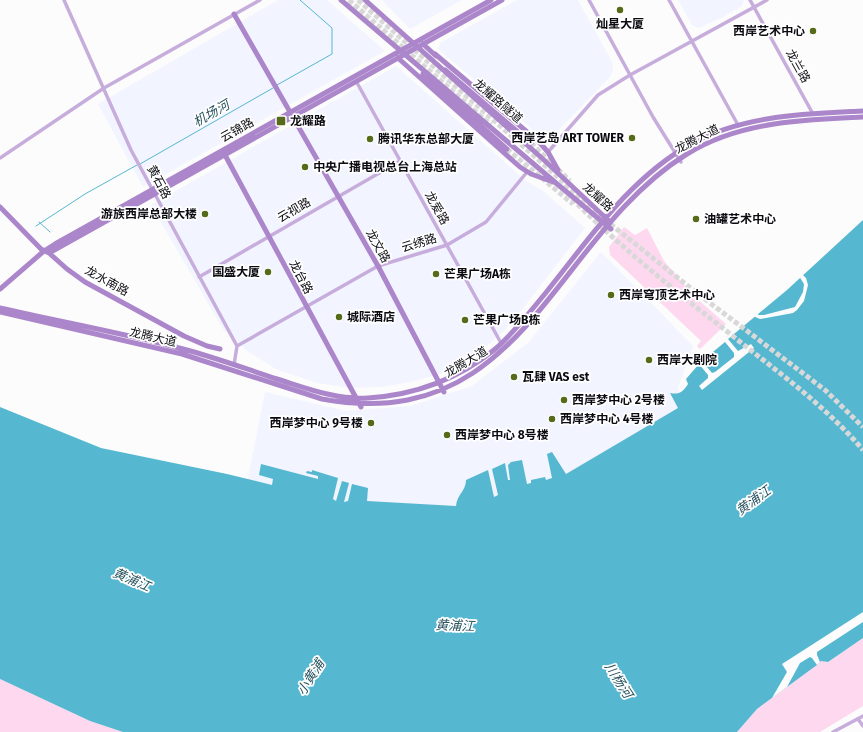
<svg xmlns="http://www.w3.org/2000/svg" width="863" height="732" viewBox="0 0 863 732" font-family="'Fira Sans','Noto Sans SC',sans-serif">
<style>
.built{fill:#f2f4ff}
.green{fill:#fed8ef}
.water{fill:#55b8d0}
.pier{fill:#fcfcfc}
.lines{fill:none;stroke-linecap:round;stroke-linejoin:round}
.stream{stroke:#55b8d0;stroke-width:1}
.secondary-tunnel{stroke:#d8d8d9;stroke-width:5;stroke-dasharray:5 2.5;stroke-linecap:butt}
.street{stroke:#c7addc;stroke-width:3.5}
.secondary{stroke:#ac86ca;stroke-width:5}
.poi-dot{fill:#566b19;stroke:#fff;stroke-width:1.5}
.labels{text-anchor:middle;stroke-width:3.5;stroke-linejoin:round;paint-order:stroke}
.poi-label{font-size:12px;font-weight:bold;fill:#0b0b11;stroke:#fff;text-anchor:start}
.street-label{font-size:12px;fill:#0b0b11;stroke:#fff}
.water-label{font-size:13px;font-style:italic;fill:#28535e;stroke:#fff}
</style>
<rect width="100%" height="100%" fill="#fcfcfc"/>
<!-- built -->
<path class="built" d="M278,0H327L385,51L143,187L98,104Z
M382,0H462L410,29Z
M517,0H578L612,62L613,70L610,77L547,142L438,49L440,43Z
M678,0H744L742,6L723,17L699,28L692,25Z
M396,66L526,181L542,190L585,228L521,311L502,333L474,357L440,374L415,381L381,387L351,388L317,383L276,369L247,351L223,329L151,205Z
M601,252L693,346L678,387L685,410L565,482L463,512L361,507L246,489L265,392L346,411L410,406L472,386L529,342Z"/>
<!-- green -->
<path class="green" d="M624,227L635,235L647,228L664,261L695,297L726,324L700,349L697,346L701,341L610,255L609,247Z
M863,638V706L820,732H737L757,709L817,665L821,661L828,662Z
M0,679L90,721L123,732H0Z"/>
<!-- water -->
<path class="water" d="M863,220V638L828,662L821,661L817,665L757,709L737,732H123L90,721L0,679V407L101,448L227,474L272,485L273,479L259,475L261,464L318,479V476L306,473L307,471L312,472V470L338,478L333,499L336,501L342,481L349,483L344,502L348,501L352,484L368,488L367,501L456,506C457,494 466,491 466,480L488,470L494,497L498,495L492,469L505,463L508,480H510L508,465L511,462L522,460L527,484L531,483V480L545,477L546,480L552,478L547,454L552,452L566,474L678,408L670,393C679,395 683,392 688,384L686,379L699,364L708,375V378L699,386L702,390L754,348L751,344L738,351L728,339L787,290Z
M725,342L734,353V357L715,372L712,373L702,361Z"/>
<!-- pier -->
<path class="pier" d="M801,273L806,278L808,285L804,301L797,310L793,313L760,319L753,316L756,313L759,315H764L795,307L803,292L804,284L799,276Z
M863,612V622L817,652V655L820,662L817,665L812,658L810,657L800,663L787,687L772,698L787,672L782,664Z"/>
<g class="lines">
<!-- stream -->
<path class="stream" d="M277,85L332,54V28L300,0
M140,164L273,88
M39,222L50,232
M36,226L85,194L137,165"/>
<!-- secondary-tunnel -->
<path class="secondary-tunnel" d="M349,0L491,125
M358,0L559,178L594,211L693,290L825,390L863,427
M531,143L570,181
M507,149L573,204
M572,199C620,246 671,288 724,329C772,368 822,402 863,450"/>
<!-- street -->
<path class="street" d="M64,0L131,150L237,346L234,365
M589,0L653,117L681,162
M669,0L738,125
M750,0L813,114
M356,81L501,343
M548,152L598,95L630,75L767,0
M0,158L104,88L260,0
M199,277L400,161
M237,346L378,266L447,245L486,222L527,172
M858,719L863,726
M833,732L863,716"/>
<!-- secondary -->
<path class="secondary" d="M341,0L556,183
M365,0L544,160L609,221
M234,14L378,266L444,392
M423,44L436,56
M435,54L539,142L548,152L558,170
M398,58L520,167L531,174L556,183L611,229
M445,70L531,143
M423,74L507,149
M225,155L361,407
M0,207L41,249L49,253L67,269L85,282L184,336L207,346L220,349
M49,253L502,0
M0,289L44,251L55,244L491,0
M0,308C61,322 123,333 183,349C214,357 246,369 277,379C306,388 336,400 368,398C414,395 458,379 494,350C513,334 528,314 544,295C588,241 628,179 691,144C743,115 804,114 863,111
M0,312L182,354L322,399C525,436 552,237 687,154C740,121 803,120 863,117"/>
</g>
<!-- markers -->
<g class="poi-dot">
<circle cx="620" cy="10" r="4"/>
<circle cx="813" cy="31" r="4"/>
<rect x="276" y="116" width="10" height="10" rx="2"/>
<circle cx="632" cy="138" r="4"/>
<circle cx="370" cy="139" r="4"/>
<circle cx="305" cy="167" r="4"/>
<circle cx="205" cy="214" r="4"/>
<circle cx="696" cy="219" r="4"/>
<circle cx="268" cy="272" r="4"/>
<circle cx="436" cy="274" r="4"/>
<circle cx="611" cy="295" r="4"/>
<circle cx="339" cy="317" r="4"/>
<circle cx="465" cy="320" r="4"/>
<circle cx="649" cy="360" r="4"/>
<circle cx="514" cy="377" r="4"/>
<circle cx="564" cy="400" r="4"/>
<circle cx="552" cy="419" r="4"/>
<circle cx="371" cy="423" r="4"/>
<circle cx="447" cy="435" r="4"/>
</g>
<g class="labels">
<!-- poi labels -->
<g class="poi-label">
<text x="620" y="28" text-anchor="middle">灿星大厦</text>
<text x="805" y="35" text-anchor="end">西岸艺术中心</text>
<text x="290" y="125">龙耀路</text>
<text x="624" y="142" text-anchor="end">西岸艺岛 ART TOWER</text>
<text x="378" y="143">腾讯华东总部大厦</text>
<text x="313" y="171">中央广播电视总台上海总站</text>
<text x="197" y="218" text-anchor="end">游族西岸总部大楼</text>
<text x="704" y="223">油罐艺术中心</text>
<text x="260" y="276" text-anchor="end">国盛大厦</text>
<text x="444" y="278">芒果广场A栋</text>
<text x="619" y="299">西岸穹顶艺术中心</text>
<text x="347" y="321">城际酒店</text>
<text x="473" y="324">芒果广场B栋</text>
<text x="657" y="364">西岸大剧院</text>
<text x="522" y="381">瓦肆 VAS est</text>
<text x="572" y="404">西岸梦中心 2号楼</text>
<text x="560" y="423">西岸梦中心 4号楼</text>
<text x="363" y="427" text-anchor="end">西岸梦中心 9号楼</text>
<text x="455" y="439">西岸梦中心 8号楼</text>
</g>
<!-- street labels -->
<g class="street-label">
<text transform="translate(798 66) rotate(61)" y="4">龙兰路</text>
<text transform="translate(498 101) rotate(41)" y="4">龙耀路隧道</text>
<text transform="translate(237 130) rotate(-29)" y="4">云锦路</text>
<text transform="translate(697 139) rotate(-27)" y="4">龙腾大道</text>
<text transform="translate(159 182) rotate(62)" y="4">黄石路</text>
<text transform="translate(598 197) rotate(42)" y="4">龙耀路</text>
<text transform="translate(437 208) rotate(61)" y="4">龙爱路</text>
<text transform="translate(294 210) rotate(-30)" y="4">云视路</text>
<text transform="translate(419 243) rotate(-17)" y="4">云绣路</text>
<text transform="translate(378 246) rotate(61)" y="4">龙文路</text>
<text transform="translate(301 277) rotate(62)" y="4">龙台路</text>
<text transform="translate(107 281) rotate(29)" y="4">龙水南路</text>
<text transform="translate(153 337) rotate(13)" y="4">龙腾大道</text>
<text transform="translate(466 362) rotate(-31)" y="4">龙腾大道</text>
</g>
<!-- water labels -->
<g class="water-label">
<text transform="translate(211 113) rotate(-30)" y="5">机场河</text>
<text transform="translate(753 500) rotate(-36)" y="5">黄浦江</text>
<text transform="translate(132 579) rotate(23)" y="5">黄浦江</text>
<text transform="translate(455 625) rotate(2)" y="5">黄浦江</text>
<text transform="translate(310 677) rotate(-58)" y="5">小黄浦</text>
<text transform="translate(619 680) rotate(57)" y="5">川杨河</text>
</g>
</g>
</svg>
